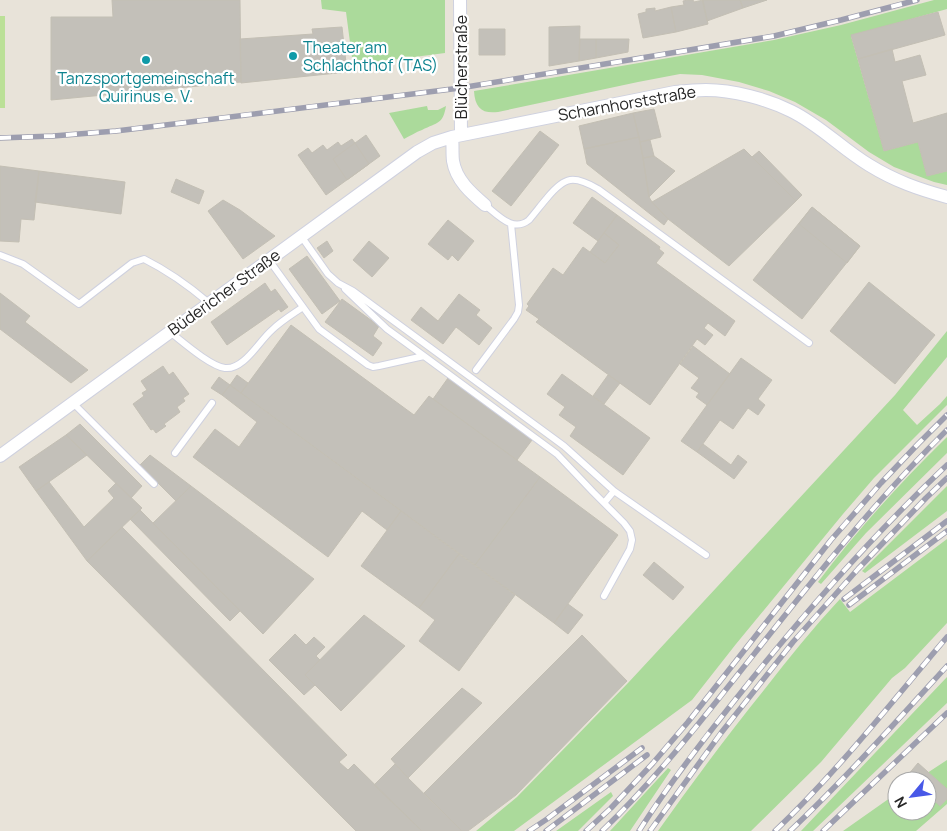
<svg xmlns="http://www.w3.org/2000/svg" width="947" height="831" viewBox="0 0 947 831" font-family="Manrope,sans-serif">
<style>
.green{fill:#abda9b}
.pitch{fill:#bbe097}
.building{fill:#c3c0b9;stroke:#c3bfb4}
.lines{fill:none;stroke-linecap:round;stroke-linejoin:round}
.lane-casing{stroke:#cfd1df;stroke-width:8}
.street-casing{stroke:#cfd1df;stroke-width:14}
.lane{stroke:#fff;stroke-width:6}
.street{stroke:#fff;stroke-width:12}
.rail-casing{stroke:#9d9eaf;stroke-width:5.5}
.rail{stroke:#fff;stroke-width:4;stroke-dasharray:11;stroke-linecap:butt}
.culture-dot{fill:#0f9aa8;stroke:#fff;stroke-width:2}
.labels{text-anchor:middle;stroke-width:4.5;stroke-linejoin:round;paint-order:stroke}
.culture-label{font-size:16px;fill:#0d838f;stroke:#fff;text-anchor:start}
.street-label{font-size:16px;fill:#272727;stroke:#fff}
</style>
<rect width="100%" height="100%" fill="#e8e3d9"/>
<!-- green -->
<path class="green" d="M321,0H445V53L353,65L346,12L322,9Z
M934,0H947V9L851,36L884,151L918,142L927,176L947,171V185L934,182L894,167L869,152L826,120L795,102L769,91L739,82L702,75L680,74L638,82L498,112C482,114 475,108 474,91L774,40L841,25Z
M427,106L428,110H438L446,106C443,124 438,122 422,130C416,132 410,136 404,139L389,113Z
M947,331V357L903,410L917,425L940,404L947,396V405L874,478L843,514L736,644L692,700L514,831H476L517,797L628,683L895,395Z
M947,437V453L866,533L821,584L818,582C857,530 901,482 947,437Z
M947,486V511L865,573L862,571Z
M947,539V623L905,668L892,678L821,762L751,831H658C692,783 727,736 764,690C788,659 813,628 840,599L850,612Z
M947,677V703L813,831H801Z
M947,760V804L916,831H843L897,793V811H927V781H915Z
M668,768L671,770L630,831H610Z
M611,792L613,796L578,831H556Z"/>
<!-- pitch -->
<path class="pitch" d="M0,16H5V108H0Z"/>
<!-- building -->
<path class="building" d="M112,0H240L241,82L51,100V17H113Z
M688,0H693L694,2L703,0L708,24L676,32L671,7L684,5L683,1Z
M702,0H740L743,8L707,21Z
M740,0H767L743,8Z
M671,7L676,32L643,38L638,14L646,12V9L655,8V11Z
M938,12L945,35L858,59L851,35Z
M580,26L579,61L549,66V27Z
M342,27L347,72L241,83L240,39L313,34L312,29Z
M479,29H505V55H479Z
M580,39H596V58L579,61Z
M596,39H629L628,52L596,58Z
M892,49L895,62L920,55L926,75L902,81L913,123L947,113V171L927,176L918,142L884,151L858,59Z
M654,109L661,137L640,142L633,113Z
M633,113L639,137L584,149L579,126Z
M540,131L559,145L511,206L492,191Z
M366,135L380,156L326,195L298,155L308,148L312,153L323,145L327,150L338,142L341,146L352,139L355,143Z
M639,137L643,158L649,197L652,202L668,219L664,225L587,164L584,149Z
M650,140L654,156L643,158L640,142Z
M355,143L369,164L347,180L333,159Z
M744,149L796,201L729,266L668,219L652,202Z
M759,151L802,195L796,201L752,157Z
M654,156L675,171L649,197L643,158Z
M0,166L39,171L34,220L21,219L19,242L0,241Z
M39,171L125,182L121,214L35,202Z
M176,179L204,191L199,204L171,192Z
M592,197L617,215L598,241L573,223Z
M223,200L240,210L275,236L243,259L208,211Z
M812,207L860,246L802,319L753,280Z
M812,207L860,246L847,263L799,224Z
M617,215L660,247L659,249L664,253L656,263L735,321L725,336L708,323L704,328L713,335L705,345L697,339L650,405L536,322L539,319L526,310L529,306L527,304L553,268L563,275L583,247L605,263L619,245L604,233Z
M448,220L474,241L458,261L452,255L448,260L428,244Z
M604,233L619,245L605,263L590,252Z
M327,241L333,251L324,258L317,248Z
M369,241L389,258L372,277L353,260Z
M307,256L340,301L322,314L289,269Z
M869,282L935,335L895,384L830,331Z
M265,283L271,292L275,289L288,307L281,312L279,309L227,345L211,322Z
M0,293L30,316L25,322L88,370L71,383L0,329Z
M459,294L480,310L476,315L492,328L479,345L456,327L443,344L411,320L421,307L438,321Z
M342,299L379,326L373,336L382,343L373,356L325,322Z
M291,325L414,415L429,396L540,477L475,565L241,393Z
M693,346L730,374L707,405L696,397L699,393L691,388L699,378L680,364Z
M741,358L772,380L758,399L765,405L758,415L748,408L733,429L720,420L697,452L681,441Z
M163,366L169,375L173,372L189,394L183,398L185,401L177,407L180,412L164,424L166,426L156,433L153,429L151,430L133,404L144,396L142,393L147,390L141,381Z
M562,374L650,438L623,475L570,436L576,427L559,415L565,407L547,394Z
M237,375L248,383L241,393L230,385Z
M608,375L620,383L604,404L593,396Z
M219,377L230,385L222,395L211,388Z
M448,378L532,440L517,460L433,399Z
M230,385L401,511L387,530L362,511L328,557L193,457L215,429L239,447L257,422L222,395Z
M80,424L142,486L131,498L66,435Z
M66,435L87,455L36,491L19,467Z
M703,444L731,465L738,455L747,462L734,479L697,452Z
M150,455L191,486L176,501L140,465Z
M540,477L618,535L554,623L475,565Z
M49,482L84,527L114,498L108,491L116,483L142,508L87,561L36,491Z
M191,486L314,579L263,634L153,523Z
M140,510L240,611L230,621L130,519Z
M401,511L459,554L419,608L361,566Z
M122,527L347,755L339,762L348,770L354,764L422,831H356L87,561Z
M459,554L515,595L459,671L419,641L435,620L419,608Z
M654,562L684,587L673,600L643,575Z
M568,604L583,615L568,634L554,623Z
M364,615L405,646L341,711L305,675Z
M295,634L306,645L314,637L325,647L316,656L320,660L305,675L315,685L304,695L269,660Z
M582,635L627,681L516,795L468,831H462L424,793Z
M462,688L482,703L408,778L391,759Z
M918,763L947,789V799L940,806L930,797L927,800V781H913L907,776Z
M395,764L408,778L462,831H422L374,785Z"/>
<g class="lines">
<!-- lane casing -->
<g class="lane-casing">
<path id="lane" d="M485,205C498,215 513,233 529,220C535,213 541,205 547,198C565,176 574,175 598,189L809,343
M301,236L328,274L338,283L353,291L564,446L614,491L706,555
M0,255L23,264L79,304L132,263L144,259C168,271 189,286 209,303
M269,260L319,329L368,365L373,367L379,366L424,356L557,454L593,492L624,523L630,531L632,540L630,549L604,596
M345,289L387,329L424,356
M170,332C183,342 210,366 225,368C244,370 259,341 272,330C281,321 293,314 303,307
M476,370L514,319L518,312L519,305L511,224
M73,403L154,484
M175,453L212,403
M604,503L614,491"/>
</g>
<!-- street casing -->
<g class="street-casing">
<path id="street" d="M460,0L461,135
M452,137C453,144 452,153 453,161C456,180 471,193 485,205
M0,456L417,152L433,143L452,137L675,92C685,91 696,90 706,90C733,90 767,99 791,111C820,125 842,149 869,165C895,181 918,189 947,197"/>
</g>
<!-- lane -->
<use href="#lane" class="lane"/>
<!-- street -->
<use href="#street" class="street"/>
<!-- rail casing -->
<g class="rail-casing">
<path id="rail" d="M0,138L53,136L116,131L182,123L460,88L774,36L841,20L917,0
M844,599L947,521
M849,605L947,531
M529,831L547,819L642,748
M546,831L647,755
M586,831L611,808L653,763L688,722L831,540L881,483L918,444L947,415
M602,831C654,781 698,725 743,668C808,586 872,504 947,430
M639,831C670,782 706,736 743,690C806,611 873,535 947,465
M650,831L721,733L793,642L858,569L926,498L947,478
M775,831C838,771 891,703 947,637
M790,831C845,779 896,722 947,666
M823,831L947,713"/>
</g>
<!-- rail -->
<use href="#rail" class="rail"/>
</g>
<!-- markers -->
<g class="culture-dot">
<circle cx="293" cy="56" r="5"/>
<circle cx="146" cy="60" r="5"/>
</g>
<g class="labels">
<!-- culture labels -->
<g class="culture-label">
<text x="303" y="53">Theater am<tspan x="303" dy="18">Schlachthof (TAS)</tspan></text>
<text x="146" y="84" text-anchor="middle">Tanzsportgemeinschaft<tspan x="146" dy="18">Quirinus e. V.</tspan></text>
</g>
<!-- street labels -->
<g class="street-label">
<text transform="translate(461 67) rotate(-90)" y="6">Blücherstraße</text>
<text transform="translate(627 103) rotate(-10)" y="6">Scharnhorststraße</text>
<text transform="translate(224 292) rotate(-36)" y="6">Büdericher Straße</text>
</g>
</g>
<!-- north arrow -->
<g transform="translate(912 796) rotate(241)"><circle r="24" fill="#ffffff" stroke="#a9a9a9"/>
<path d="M0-4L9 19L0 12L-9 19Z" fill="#4858e7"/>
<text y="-8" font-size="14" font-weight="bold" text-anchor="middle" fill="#272727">N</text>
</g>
</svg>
